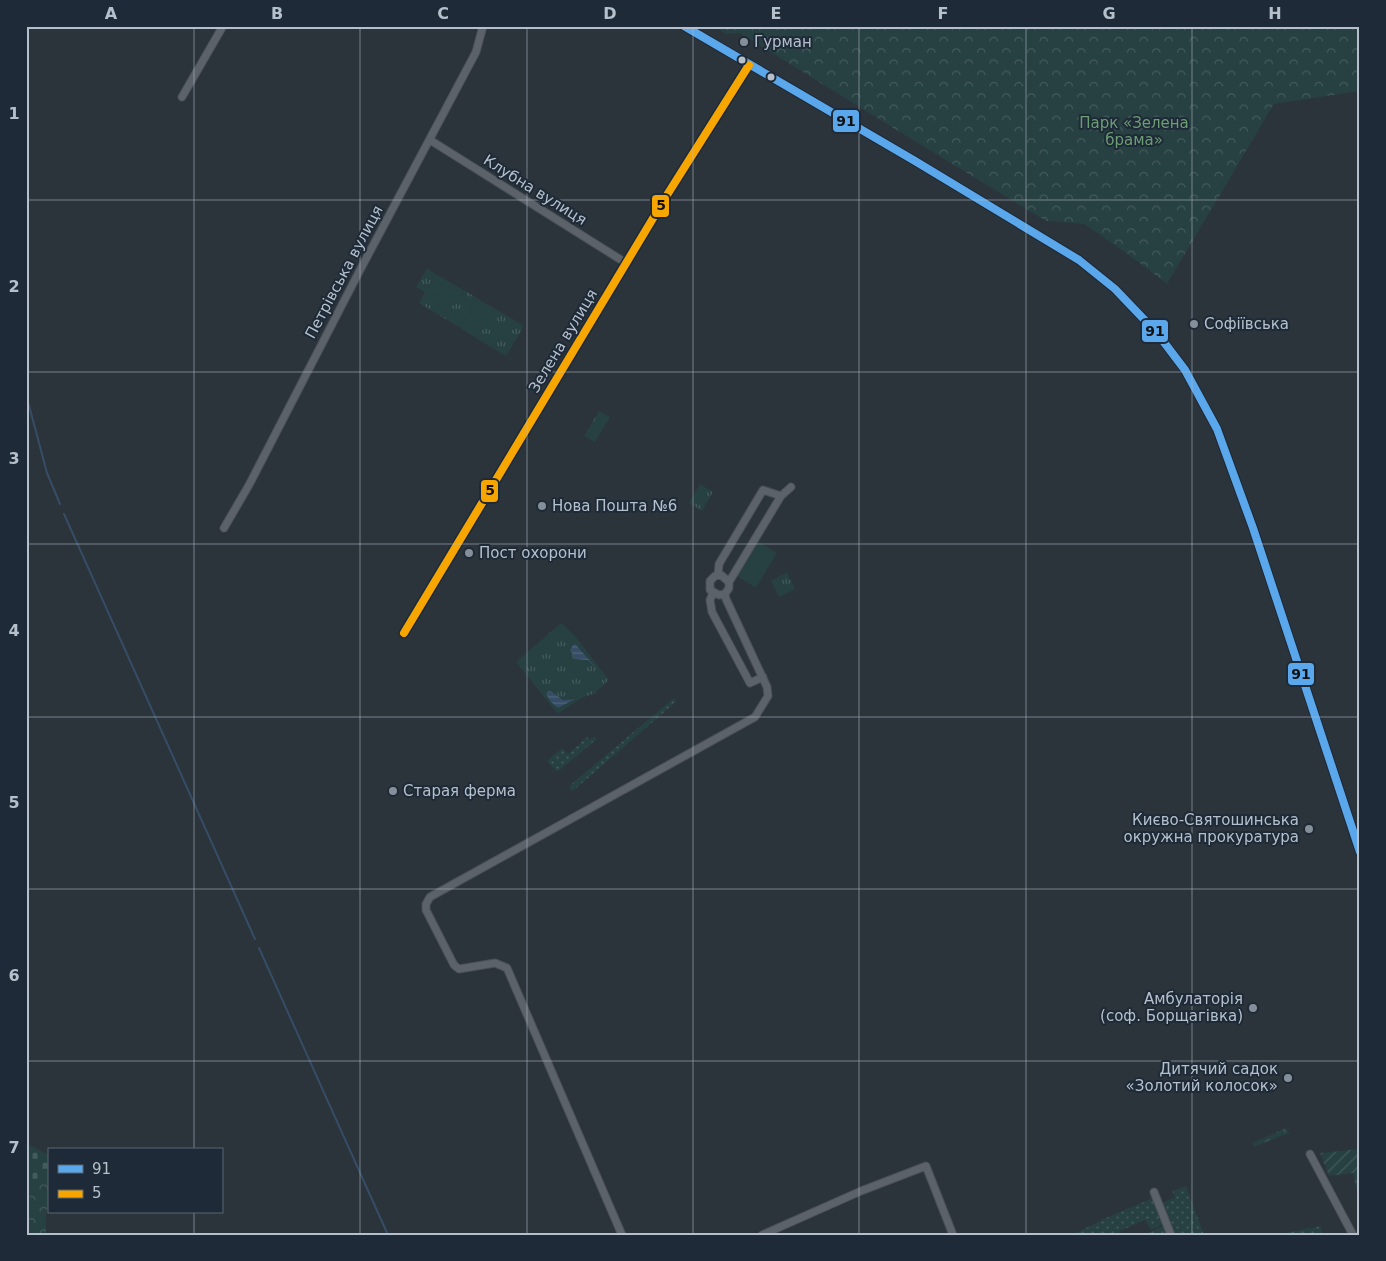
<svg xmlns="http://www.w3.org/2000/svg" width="1386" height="1261" viewBox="0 0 1386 1261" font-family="'DejaVu Sans',sans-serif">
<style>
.grass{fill:url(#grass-dots)}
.forest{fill:url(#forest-crowns)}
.cemetery{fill:url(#cemetery-stones)}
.park{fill:url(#park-tufts);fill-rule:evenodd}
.garden{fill:url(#garden-furrows)}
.pitch{fill:#274042}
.water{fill:url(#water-rules)}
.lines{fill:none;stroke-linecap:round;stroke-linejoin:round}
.stream{stroke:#364d66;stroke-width:2}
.minor-casing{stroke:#4a4f55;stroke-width:9}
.major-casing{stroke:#495058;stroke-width:11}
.minor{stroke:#5c6269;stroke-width:7}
.major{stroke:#5e646b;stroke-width:9}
.bus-1-casing{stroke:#1e2a37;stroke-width:11}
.bus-2-casing{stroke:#1e2a37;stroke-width:11}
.bus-1{stroke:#5aa8eb;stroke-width:8}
.bus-2{stroke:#f7a600;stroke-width:8}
.grid{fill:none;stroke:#b6c0cc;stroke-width:1;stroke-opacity:0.55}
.poi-dot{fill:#858f99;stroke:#1e2a37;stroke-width:2}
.bus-dot{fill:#b6c0cc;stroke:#1e2a37;stroke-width:2}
.labels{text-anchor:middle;stroke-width:4;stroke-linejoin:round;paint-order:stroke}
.poi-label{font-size:15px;fill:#b6c0cc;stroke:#1e2a37;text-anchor:start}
.park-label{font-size:15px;fill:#6c9e73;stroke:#1e2a37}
.street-label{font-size:15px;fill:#b6c0cc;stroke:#1e2a37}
.line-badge{stroke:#1e2a37;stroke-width:2}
.pale-badge-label{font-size:14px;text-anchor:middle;font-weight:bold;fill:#111}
.neatline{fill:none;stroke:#b6c0cc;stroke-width:2}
.grid-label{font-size:16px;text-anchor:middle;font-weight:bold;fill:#b6c0cc}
</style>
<defs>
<pattern id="grass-dots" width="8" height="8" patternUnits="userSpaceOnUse" patternTransform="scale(1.25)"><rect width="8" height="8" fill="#274042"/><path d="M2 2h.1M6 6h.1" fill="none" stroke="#445a5c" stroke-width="1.8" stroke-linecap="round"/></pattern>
<pattern id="forest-crowns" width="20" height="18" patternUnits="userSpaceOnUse" patternTransform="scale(1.25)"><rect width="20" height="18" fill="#274042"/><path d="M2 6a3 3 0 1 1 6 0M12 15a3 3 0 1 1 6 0" fill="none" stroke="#445a5c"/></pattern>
<pattern id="cemetery-stones" width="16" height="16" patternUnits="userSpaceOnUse" patternTransform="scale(1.25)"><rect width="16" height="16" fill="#274042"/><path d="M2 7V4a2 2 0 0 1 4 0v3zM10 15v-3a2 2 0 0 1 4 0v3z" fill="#445a5c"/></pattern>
<pattern id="park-tufts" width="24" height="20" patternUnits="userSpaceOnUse" patternTransform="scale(1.25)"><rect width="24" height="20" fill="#274042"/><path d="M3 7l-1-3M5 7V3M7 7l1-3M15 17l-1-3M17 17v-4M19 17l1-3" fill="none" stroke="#445a5c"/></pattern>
<pattern id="garden-furrows" width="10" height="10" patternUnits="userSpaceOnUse" patternTransform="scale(1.25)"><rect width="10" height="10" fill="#274042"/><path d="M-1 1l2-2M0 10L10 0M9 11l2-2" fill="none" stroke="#445a5c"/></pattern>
<pattern id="water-rules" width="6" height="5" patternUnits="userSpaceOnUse" patternTransform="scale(1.25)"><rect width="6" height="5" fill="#364d66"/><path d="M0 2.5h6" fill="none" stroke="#51657b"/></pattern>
</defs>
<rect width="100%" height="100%" fill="#2b333b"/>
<!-- grass -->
<path class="grass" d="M674,698L677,701L573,791L570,790L569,786Z
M594,736L597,739L560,770L556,771L547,761L562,748L568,754L587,737L590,740Z
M1186,1186L1204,1235H1176L1163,1203L1175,1197L1172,1191Z
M1153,1198L1163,1224L1151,1230L1145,1220L1120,1231L1121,1235H1072L1106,1218Z
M1163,1226L1167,1235H1144Z
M1321,1226L1322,1235H1275Z"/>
<!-- forest -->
<path class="forest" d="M713,26H1360V91L1274,104L1167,284L1129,255L1084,224L1046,221L916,142L740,33L726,34Z
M1286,1128L1290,1134L1283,1135L1254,1147L1252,1143Z
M49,1165V1203L46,1212V1232L44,1235H26V1202Z"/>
<!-- cemetery -->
<path class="cemetery" d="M26,1143L49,1155V1167L26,1202Z"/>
<!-- park -->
<path class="park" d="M427,268L436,274L427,290L454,306L464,290L477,298L460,328L419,303L425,292L416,287Z
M494,308L524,326L506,356L476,338Z
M599,411L610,417L595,442L584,436Z
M700,484L713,492L702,511L689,503Z
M787,572L795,589L779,597L771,581Z
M561,623L576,637L609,680L595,693L580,699L559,713H557L516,662ZM551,691L563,700L574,698L558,708Z"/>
<!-- garden -->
<path class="garden" d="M1360,1149V1188L1356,1189L1353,1173L1329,1176L1320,1153Z"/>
<!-- pitch -->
<path class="pitch" d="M436,274L464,290L454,306L427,290Z
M477,298L494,308L476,338L460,328Z
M758,541L777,553L756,588L737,576Z"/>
<!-- water -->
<path class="water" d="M574,644L577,646L597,669L588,660L575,659L570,650Z
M548,691H551L563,700L575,699L558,708L551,702L546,694Z"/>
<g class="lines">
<!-- stream -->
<path class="stream" d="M26,394L47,473L60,504
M64,514L255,939
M259,948L388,1235"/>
<!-- minor casing -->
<g class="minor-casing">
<path id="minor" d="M182,97L223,26
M430,140L626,263
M224,528L249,485L359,272L476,52L483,26
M718,575L719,564L763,490L781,496
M729,582L781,496L791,487
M713,593L710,600L712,612L750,683L763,677
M404,633L667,195L749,65
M1310,1154L1353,1235
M1154,1192L1171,1235
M622,1235L507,968L495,963L459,969L454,965L426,910V904L430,897L755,717L768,696L767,687L726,599L725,594L729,588V582L721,575L715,576L710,581V590L719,595L725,594
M762,1235L861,1191L926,1166L953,1235"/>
</g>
<!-- major casing -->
<g class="major-casing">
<path id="major" d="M684,26L915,161L1079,260L1115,289L1157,333L1185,370L1217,429L1253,528L1360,852"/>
</g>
<!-- minor -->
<use href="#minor" class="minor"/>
<!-- major -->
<use href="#major" class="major"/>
<!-- bus-1 casing -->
<g class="bus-1-casing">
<path id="bus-1" d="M684,26L915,161L1079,260L1115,289L1157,333L1185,370L1217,429L1253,528L1360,852"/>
</g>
<!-- bus-2 casing -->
<g class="bus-2-casing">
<path id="bus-2" d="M404,633L667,195L749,65"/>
</g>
<!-- bus-1 -->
<use href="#bus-1" class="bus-1"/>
<!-- bus-2 -->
<use href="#bus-2" class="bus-2"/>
</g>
<!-- grid -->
<path class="grid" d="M194,26V1150M360,26V1235M527,26V1235M693,26V1235M859,26V1235M1026,26V1235M1192,26V1235M26,200H1360M26,372H1360M26,544H1360M26,717H1360M26,889H1360M26,1061H1360M194,1212V1235"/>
<!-- markers -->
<g class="poi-dot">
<circle cx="744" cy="42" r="5"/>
<circle cx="1194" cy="324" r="5"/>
<circle cx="542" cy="506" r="5"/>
<circle cx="469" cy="553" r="5"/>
<circle cx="393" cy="791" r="5"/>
<circle cx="1309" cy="829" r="5"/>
<circle cx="1253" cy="1008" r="5"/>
<circle cx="1288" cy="1078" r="5"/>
</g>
<g class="bus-dot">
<circle cx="742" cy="60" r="4.5"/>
<circle cx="771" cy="77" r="4.5"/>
</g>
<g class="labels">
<!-- poi labels -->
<g class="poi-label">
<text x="754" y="47">Гурман</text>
<text x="1204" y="329">Софіївська</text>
<text x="552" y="511">Нова Пошта №6</text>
<text x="479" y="558">Пост охорони</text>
<text x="403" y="796">Старая ферма</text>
<text x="1299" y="825" text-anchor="end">Києво-Святошинська<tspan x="1299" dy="17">окружна прокуратура</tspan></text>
<text x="1243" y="1004" text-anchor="end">Амбулаторія<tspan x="1243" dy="17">(соф. Борщагівка)</tspan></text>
<text x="1278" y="1074" text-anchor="end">Дитячий садок<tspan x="1278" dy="17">«Золотий колосок»</tspan></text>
</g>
<!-- park labels -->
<g class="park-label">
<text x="1134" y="128">Парк «Зелена<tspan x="1134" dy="17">брама»</tspan></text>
</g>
<!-- street labels -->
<g class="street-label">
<text transform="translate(535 190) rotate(32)" y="5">Клубна вулиця</text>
<text transform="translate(344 272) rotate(-62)" y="5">Петрівська вулиця</text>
<text transform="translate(563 341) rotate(-59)" y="5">Зелена вулиця</text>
</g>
</g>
<g class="line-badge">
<rect x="832" y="109" width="28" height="24" rx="5" fill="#5aa8eb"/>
<rect x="651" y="194" width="19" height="24" rx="5" fill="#f7a600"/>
<rect x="1141" y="319" width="28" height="24" rx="5" fill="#5aa8eb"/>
<rect x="480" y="479" width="19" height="24" rx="5" fill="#f7a600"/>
<rect x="1287" y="662" width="28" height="24" rx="5" fill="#5aa8eb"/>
</g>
<g class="pale-badge-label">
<text x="846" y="126">91</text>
<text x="661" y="210">5</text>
<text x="1155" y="336">91</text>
<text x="490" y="495">5</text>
<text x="1301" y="679">91</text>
</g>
<!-- border -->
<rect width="1386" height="1261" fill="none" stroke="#1e2a37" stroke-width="55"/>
<!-- legend -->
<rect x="48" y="1148" width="175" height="65" fill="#1e2a37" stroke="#5b6673"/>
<rect x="58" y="1165" width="25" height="8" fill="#5aa8eb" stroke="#5b6673"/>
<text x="92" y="1174" font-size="15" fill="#b6c0cc">91</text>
<rect x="58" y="1190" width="25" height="8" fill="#f7a600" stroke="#5b6673"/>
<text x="92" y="1198" font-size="15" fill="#b6c0cc">5</text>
<rect x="28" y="28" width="1330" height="1206" class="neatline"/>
<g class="grid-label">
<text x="111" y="19">A</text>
<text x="277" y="19">B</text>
<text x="443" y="19">C</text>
<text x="610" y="19">D</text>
<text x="776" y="19">E</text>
<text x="943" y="19">F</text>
<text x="1109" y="19">G</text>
<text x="1275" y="19">H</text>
<text x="14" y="119">1</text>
<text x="14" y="292">2</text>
<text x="14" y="464">3</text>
<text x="14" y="636">4</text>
<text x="14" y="808">5</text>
<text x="14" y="981">6</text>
<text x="14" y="1153">7</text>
</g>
</svg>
